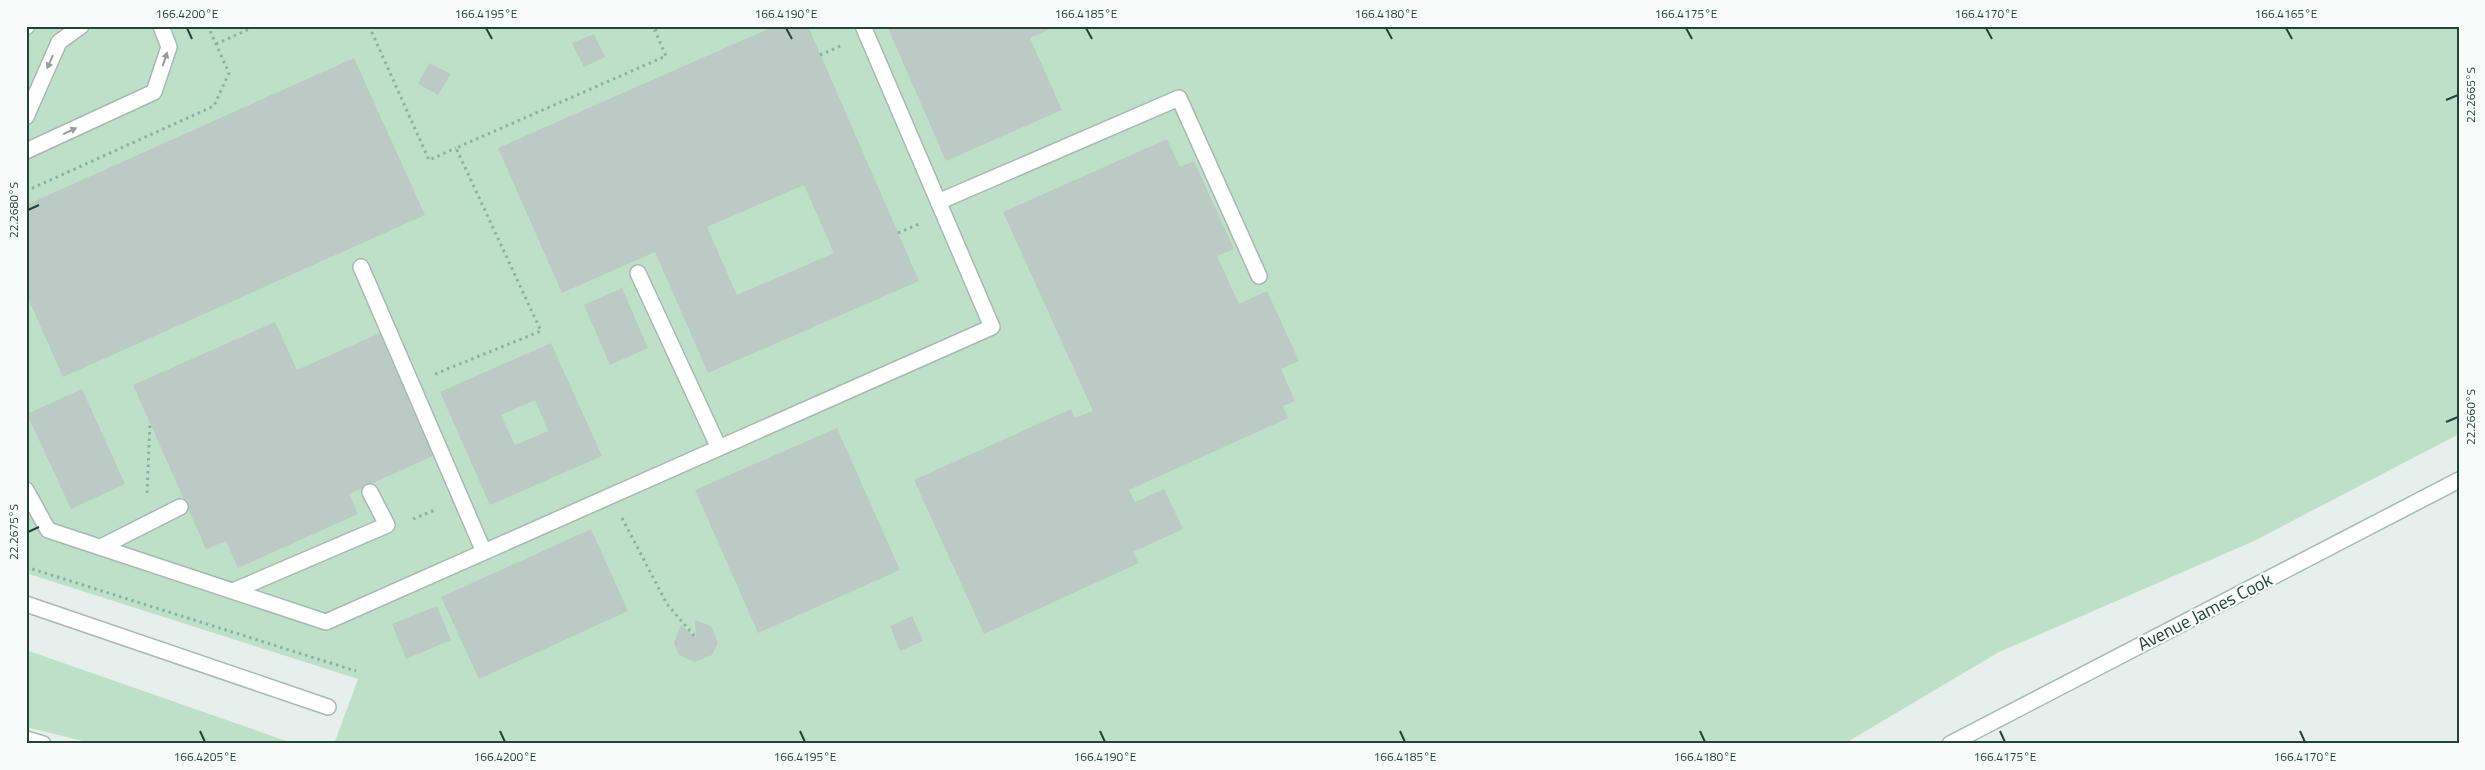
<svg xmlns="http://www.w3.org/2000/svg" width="2485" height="770" viewBox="0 0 2485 770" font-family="'Titillium Web',sans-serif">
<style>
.green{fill:#bfe0c8}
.building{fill:#bbcac4;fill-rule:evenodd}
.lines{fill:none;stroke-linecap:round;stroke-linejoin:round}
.lane-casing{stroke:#a8b8b2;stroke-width:18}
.secondary-casing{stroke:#a4bbb3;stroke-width:18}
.path{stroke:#86b3a5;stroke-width:3;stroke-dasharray:2.5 4;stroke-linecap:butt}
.lane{stroke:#fff;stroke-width:15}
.secondary{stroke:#fff;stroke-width:15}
.oneway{fill:#92a09c}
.ticks{fill:none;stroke:#24423a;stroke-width:2}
.labels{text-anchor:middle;stroke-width:4.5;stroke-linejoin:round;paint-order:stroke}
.street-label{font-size:18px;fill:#24423a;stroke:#f7fbf9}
.neatline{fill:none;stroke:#24423a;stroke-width:2}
.ticks-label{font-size:12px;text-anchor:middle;fill:#24423a}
</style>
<rect width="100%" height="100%" fill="#e6efeb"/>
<!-- green -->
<path class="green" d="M26,26H2459V434L2254,541L1999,652L1844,744H334L358,679L26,573Z
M26,650L295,744H95L26,727Z"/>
<!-- building -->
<path class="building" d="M775,26H808L919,281L708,373L655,252L562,293L498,148ZM804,185L834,253L737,295L707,227Z
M887,26H1057L1030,38L1062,110L946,161Z
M594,34L605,57L584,67L572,43Z
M354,58L425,215L63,377L26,294V205Z
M429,63L451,74L438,95L418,84Z
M1167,139L1180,167L1194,161L1234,249L1217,256L1239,304L1267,291L1299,361L1281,369L1295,401L1283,406L1288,418L1129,490L1135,502L1164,489L1183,529L1133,552L1139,563L984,634L914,480L1071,409L1075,418L1093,411L1003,212Z
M622,288L648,348L610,365L584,305Z
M275,322L297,370L380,333L435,455L349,494L358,514L238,568L226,541L206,549L133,385Z
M551,343L602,456L490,505L440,392ZM535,400L548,431L515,445L501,415Z
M82,389L125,484L71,509L27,414Z
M837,428L900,570L758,633L695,490Z
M591,529L628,611L479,679L441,597Z
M437,606L451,640L406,659L392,624Z
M912,616L923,641L900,651L890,626Z
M695,620L711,626L718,643L712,655L695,662L679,655L674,643L681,625L696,638Z"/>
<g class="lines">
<!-- lane casing -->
<g class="lane-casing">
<path id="lane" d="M26,27L27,26
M26,117L59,42L81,26
M26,151L154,92L169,47L161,26
M938,202L1179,98L1259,276
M361,267L484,552
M638,273L719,448
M26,490L48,530L326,622L992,327L863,26
M101,547L180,507
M233,591L387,525L370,492
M26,604L328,707"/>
</g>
<!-- secondary casing -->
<g class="secondary-casing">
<path id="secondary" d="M26,739L43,744
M1950,744L2459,480"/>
</g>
<!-- path -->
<path class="path" d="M369,26L429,160L456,148
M655,30L665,26
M216,44L256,26
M820,55L843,45
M26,191L214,106L229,73L208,26
M898,233L919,224
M435,374L541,331L456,148L666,56L653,26
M147,493L150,423
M622,518L667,604L696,638
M413,519L437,509
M26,567L356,671"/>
<!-- lane -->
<use href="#lane" class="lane"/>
<!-- secondary -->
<use href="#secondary" class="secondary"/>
</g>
<!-- one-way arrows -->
<defs><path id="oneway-solid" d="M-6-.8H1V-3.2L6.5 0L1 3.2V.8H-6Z" transform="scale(1.25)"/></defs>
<g class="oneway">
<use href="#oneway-solid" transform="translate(165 59) rotate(-71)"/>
<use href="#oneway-solid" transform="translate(50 62) rotate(114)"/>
<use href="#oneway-solid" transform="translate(70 131) rotate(-25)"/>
</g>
<!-- ticks -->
<path class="ticks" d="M187,28L192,39M486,28L492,39M786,28L792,39M1086,28L1092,39M1386,28L1392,39M1686,28L1692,39M1986,28L1992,39M2286,28L2292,39M2446,100L2458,95M28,210L39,205M2446,422L2458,417M28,532L39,527M200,731L205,742M500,731L505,742M800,731L805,742M1100,731L1105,742M1400,731L1405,742M1700,731L1705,742M2000,731L2005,742M2300,731L2305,742"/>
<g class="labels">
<!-- street labels -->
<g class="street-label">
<text transform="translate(2205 612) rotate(-27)" y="6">Avenue James Cook</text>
</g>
</g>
<!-- border -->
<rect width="2485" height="770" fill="none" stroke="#f7fbf9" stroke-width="55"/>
<rect x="28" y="28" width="2430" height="714" class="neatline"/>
<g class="ticks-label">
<text x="187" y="18">166.4200°E</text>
<text x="486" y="18">166.4195°E</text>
<text x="786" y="18">166.4190°E</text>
<text x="1086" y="18">166.4185°E</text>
<text x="1386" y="18">166.4180°E</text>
<text x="1686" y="18">166.4175°E</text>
<text x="1986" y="18">166.4170°E</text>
<text x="2286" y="18">166.4165°E</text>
<text transform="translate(2471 95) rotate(-90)" y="4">22.2665°S</text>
<text transform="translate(14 210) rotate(-90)" y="4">22.2680°S</text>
<text transform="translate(2471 417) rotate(-90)" y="4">22.2660°S</text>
<text transform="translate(14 532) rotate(-90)" y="4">22.2675°S</text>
<text x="205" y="761">166.4205°E</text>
<text x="505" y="761">166.4200°E</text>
<text x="805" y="761">166.4195°E</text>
<text x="1105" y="761">166.4190°E</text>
<text x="1405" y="761">166.4185°E</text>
<text x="1705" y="761">166.4180°E</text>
<text x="2005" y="761">166.4175°E</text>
<text x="2305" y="761">166.4170°E</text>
</g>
</svg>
